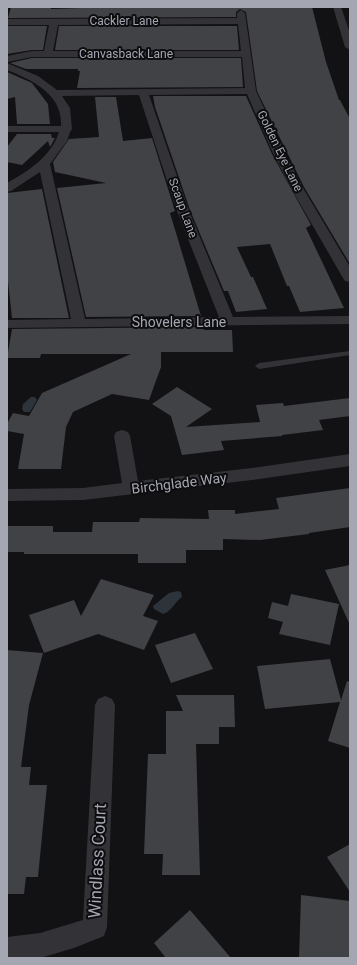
<svg xmlns="http://www.w3.org/2000/svg" width="357" height="965" viewBox="0 0 357 965" font-family="Roboto,sans-serif">
<style>
.water{fill:#2c333a}
.building{fill:#414246}
.lines{fill:none;stroke-linecap:round;stroke-linejoin:round}
.lane{fill:#333337;fill-rule:evenodd}
.street{fill:#333337;fill-rule:evenodd}
.labels{text-anchor:middle;stroke-width:4;stroke-linejoin:round;paint-order:stroke}
.far-street-label{font-size:12px;fill:#a4a7b2;stroke:#0d0c0e}
.street-label{font-size:14px;fill:#a4a7b2;stroke:#0d0c0e}
.near-street-label{font-size:17px;fill:#a4a7b2;stroke:#0d0c0e}
</style>
<rect width="100%" height="100%" fill="#121113"/>
<!-- water -->
<path class="water" d="M31,397H35L37,400L30,412H24L22,409L23,404Z
M178,591L181,592L182,597C174,603 172,611 163,614L154,609L153,606L169,593Z"/>
<!-- building -->
<path class="building" d="M11,7H51V9L110,7H312L326,62L339,100H340L350,119V264L304,187L257,91L246,12L240,9L236,12V17L8,18Z
M7,26H47L43,50H32L7,54Z
M59,26H237L239,50H55Z
M32,58H241L243,87L77,88L80,71H78V69H26L10,63Z
M7,72L32,83L48,104L50,124H17L15,97L7,99Z
M153,96H246L272,154L311,225L306,228L344,308L300,312L289,286H287L270,244L237,247L251,277H253L267,309L236,312L228,291H224L190,210L155,107Z
M95,97H116L123,141L152,138L175,211L170,213L201,316L86,317L57,188L106,183L55,172L53,162L69,139L99,137Z
M17,134H51L52,138H55L50,147L48,141L22,165L7,162V147Z
M42,189L69,318H12L7,272V193Z
M203,327L204,330H232L233,352H161V367L149,400L112,394L73,412L66,427L61,469H18L24,434L7,431V424L13,413L29,416L42,393L131,354H41L40,358H7L12,329Z
M177,387L212,409L186,427L260,422L256,405L283,403L284,406L350,398V416L319,420L323,430L282,435V436L221,441L224,450L182,455L171,416L152,404Z
M350,488V527L309,533V534L260,540L223,539V550H186V563H138V554H24V552H7V526H53V532H92L93,522H139L140,518L209,519L208,510H235V514L279,509L276,498Z
M350,565V625L325,570Z
M101,579L154,595L143,616L158,621L144,650L98,634L44,653L29,615L74,600L81,616Z
M291,594L339,604L330,645L279,634L283,622L268,618L272,602L288,606Z
M195,633L213,669L171,683L155,645Z
M7,650L43,653L29,705L21,767H31L29,785H47L38,877H26L24,894H7Z
M330,659L341,700L347,681L350,682V748L328,741L340,702L265,709L257,666Z
M176,695H234L235,727H219V744H196L200,875H162L163,854H144L148,754H166V711H183Z
M350,844V892L327,857Z
M301,895L350,901V958H299Z
M190,910L231,958H166L154,943Z"/>
<g class="lines">
<!-- lane -->
<path class="lane" d="M350,351V355L259,369L255,366L259,363Z"/>
<!-- street -->
<path class="street" d="M333,7H341L350,33V50L345,47Z
M241,10L245,13L256,91L285,153L303,188L350,267V282L345,281L343,278L291,188L273,153L247,94L149,95L189,211L233,317L350,316V324L7,328V320L71,319L40,172L11,191L7,192V183C28,171 51,157 59,132H7V126H61C63,94 32,80 7,70V63L38,76L57,90L245,88L242,57H32L7,62V56L32,51H44L49,25H7V19L237,18V13ZM238,24L241,51H53L58,25ZM139,95L177,211L219,317L85,319L50,164L67,141L70,132L72,129L70,108L62,96Z
M122,430L128,432L130,436L138,481L252,468L350,454V466L252,480L83,500L7,501V489L83,488L122,483L114,436L116,432Z
M105,696L112,699L115,705L107,927L104,936L74,948L40,958H7V937L40,933L83,920L95,705L98,699Z"/>
</g>
<g class="labels">
<!-- far-street labels -->
<g class="far-street-label">
<text x="124" y="25">Cackler Lane</text>
<text x="126" y="58">Canvasback Lane</text>
<text transform="translate(280 151) rotate(64)" y="4">Golden Eye Lane</text>
<text transform="translate(183 208) rotate(70)" y="4">Scaup Lane</text>
</g>
<!-- street labels -->
<g class="street-label">
<text x="179" y="327">Shovelers Lane</text>
<text transform="translate(179 483) rotate(-7)" y="5">Birchglade Way</text>
</g>
<!-- near-street labels -->
<g class="near-street-label">
<text transform="translate(97 861) rotate(-87)" y="6">Windlass Court</text>
</g>
</g>
<!-- border -->
<rect width="357" height="965" fill="none" stroke="#a4a7b2" stroke-width="16"/>
</svg>
